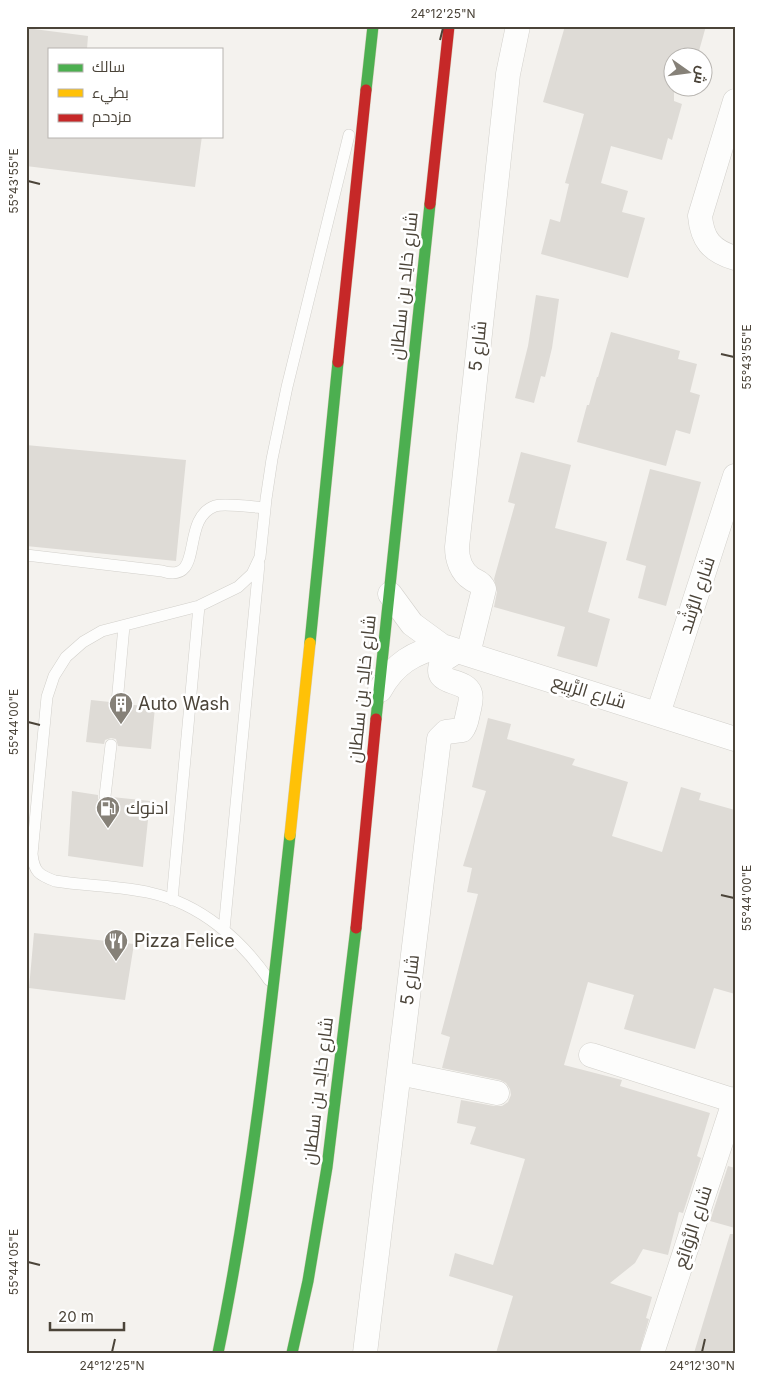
<svg xmlns="http://www.w3.org/2000/svg" width="761" height="1379" viewBox="0 0 761 1379" font-family="Inter,Cairo,sans-serif">
<style>
.building{fill:#dedbd6}
.lines{fill:none;stroke-linecap:round;stroke-linejoin:round}
.lane-casing{stroke:#d2d0cb;stroke-width:12}
.street-casing{stroke:#d2d0cb;stroke-width:25}
.fast-casing{stroke:#d6cebb;stroke-width:12}
.slow-casing{stroke:#d6cebb;stroke-width:12}
.jam-casing{stroke:#d6cebb;stroke-width:12}
.lane{stroke:#fdfdfc;stroke-width:11}
.street{stroke:#fdfdfc;stroke-width:24}
.fast{stroke:#4caf50;stroke-width:11}
.slow{stroke:#ffc107;stroke-width:11}
.jam{stroke:#c62828;stroke-width:11}
.ticks{fill:none;stroke:#4b4439;stroke-width:2}
.labels{text-anchor:middle;stroke-width:5;stroke-linejoin:round;paint-order:stroke}
.street-label{font-size:18px;fill:#4b4439;stroke:#fff}
.poi-label{font-size:18px;fill:#4b4439;stroke:#fff;text-anchor:start}
.neatline{fill:none;stroke:#4b4439;stroke-width:2}
.ticks-label{font-size:12px;text-anchor:middle;fill:#4b4439}
</style>
<rect width="100%" height="100%" fill="#f4f2ee"/>
<!-- building -->
<path class="building" d="M565,26H706L697,58H674V101L682,104L672,140L668,138L662,160L611,146L601,183L628,191L622,212L645,218L628,278L541,254L550,219L560,222L569,184L565,183L584,114L543,102Z
M26,28L88,36L87,49H49V136H202L195,187L26,166Z
M536,295L559,299L552,348L545,377L541,376L534,403L515,398L528,346Z
M611,332L680,351L678,359L697,364L690,392L700,395L690,434L676,430L666,466L577,442L587,405H589L597,377H598Z
M26,445L186,460L176,561L26,546Z
M521,452L571,465L555,528L607,542L588,612L610,619L597,667L557,656L565,627L494,607L497,592L494,579L515,504L508,502Z
M650,469L701,482L666,606L638,598L646,566L626,560Z
M91,700L110,702V707L116,710H121L124,704L155,707L151,749L118,746L116,739L111,738L105,740L104,744L86,742Z
M488,718L511,724L507,739L575,759L572,765L628,782L612,836L662,852L681,787L701,793L699,800L735,810V994L714,988L695,1049L624,1029L634,995L588,982L564,1065L622,1080L620,1086L710,1113L697,1156L701,1158L683,1213L679,1212L668,1255L643,1249L635,1263L610,1283L652,1297L646,1318L649,1319L639,1353H496L513,1296L449,1276L455,1253L493,1265L525,1159L470,1144L476,1127L457,1123L461,1100L494,1106H502L508,1102L511,1095L510,1089L506,1083L500,1080L442,1068L450,1037L441,1034L478,894L467,892L472,868L463,866L486,791L472,787Z
M72,791L98,795V799L104,803H108L112,797L150,801L143,867L68,856Z
M34,933L134,944L125,1000L29,988Z
M728,1166L735,1168V1228L710,1221Z
M730,1234H735V1353H694Z"/>
<g class="lines">
<!-- lane casing -->
<g class="lane-casing">
<path id="lane" d="M26,555L162,571C206,585 179,519 215,506C224,503 254,507 265,508
M117,703L124,626
M105,796L111,745
M172,900L199,606
M224,930L259,564
M269,980C241,939 200,904 151,893C121,886 86,886 55,881C39,875 34,872 32,854L47,697L54,676L66,657L83,642L102,631L199,606L238,587L252,574L260,557L266,499L272,459L287,387L349,135"/>
</g>
<!-- street casing -->
<g class="street-casing">
<path id="street" d="M735,101L700,216C702,239 711,251 735,258
M390,594L412,624L442,646L735,739
M468,654L484,589C481,582 477,582 472,579C461,572 457,559 457,547L508,74L518,26
M380,690C394,664 414,652 442,646
M658,714L735,476
M591,1055L735,1101
M399,1073L497,1093
M365,1353L439,739L446,732L462,730C467,724 467,716 469,709C470,704 472,698 470,693C464,677 430,687 443,660L457,651
M652,1353L735,1099"/>
</g>
<!-- fast casing -->
<g class="fast-casing">
<path id="fast" d="M366,90L373,26
M310,643L338,362
M376,719L430,204
M218,1353C253,1182 271,1009 290,835
M292,1353L308,1281L327,1167L356,928"/>
</g>
<!-- slow casing -->
<g class="slow-casing">
<path id="slow" d="M290,835L310,643"/>
</g>
<!-- jam casing -->
<g class="jam-casing">
<path id="jam" d="M430,204L449,26
M338,362L366,90
M356,928L376,719"/>
</g>
<!-- lane -->
<use href="#lane" class="lane"/>
<!-- street -->
<use href="#street" class="street"/>
<!-- fast -->
<use href="#fast" class="fast"/>
<!-- slow -->
<use href="#slow" class="slow"/>
<!-- jam -->
<use href="#jam" class="jam"/>
</g>
<!-- ticks -->
<path class="ticks" d="M440,40L443,28M28,181L40,184M721,354L734,357M28,722L40,725M721,895L734,898M28,1262L40,1265M112,1352L115,1339M702,1352L705,1339"/>
<!-- icons -->
<defs>
<g id="building-pin" transform="scale(1.25)"><path d="M0 17L-7.5 6A9.5 9.5 0 1 1 7.5 6Z" fill="#868178" stroke="#fff"/><path d="M-4-6H4V6H1V3H-1V6H-4ZM-2.5-4.3h1.7v1.8h-1.7ZM.8-4.3h1.7v1.8H.8ZM-2.5-1h1.7V.8h-1.7ZM.8-1h1.7V.8H.8Z" fill="#fff"/></g>
<g id="fuel-pin" transform="scale(1.25)"><path d="M0 17L-7.5 6A9.5 9.5 0 1 1 7.5 6Z" fill="#868178" stroke="#fff"/><path d="M-5.5-6h7V0h2V4h1.3V-2.5L3-4.5l.8-.8L6-3V5H2.5V1h-1V6h-7ZM-4.2-4.7v3.2H.2V-4.7Z" fill="#fff"/></g>
<g id="restaurant-pin" transform="scale(1.25)"><path d="M0 17L-7.5 6A9.5 9.5 0 1 1 7.5 6Z" fill="#868178" stroke="#fff"/><path d="M-5-6h1v4h1v-4h1v4h1v-4h1v5L-1.5 .5V6h-2V.5L-5-1ZM5-6V6H3V1.5H1.5Q1.5-4 5-6Z" fill="#fff"/></g>
</defs>
<g fill-rule="evenodd">
<use href="#building-pin" x="121" y="704"/>
<use href="#fuel-pin" x="108" y="808"/>
<use href="#restaurant-pin" x="116" y="941"/>
</g>
<g class="labels">
<!-- street labels -->
<g class="street-label">
<text transform="translate(404 286) rotate(-84)" y="6">شارع خالِد بن سلطان</text>
<text transform="translate(478 346) rotate(-84)" y="6">شارع 5</text>
<text transform="translate(697 595) rotate(-72)" y="6">شارع الرُّشْد</text>
<text transform="translate(362 689) rotate(-84)" y="6">شارع خالِد بن سلطان</text>
<text transform="translate(589 692) rotate(17)" y="6">شارع الرَّبِيع</text>
<text transform="translate(410 980) rotate(-83)" y="6">شارع 5</text>
<text transform="translate(318 1091) rotate(-83)" y="6">شارع خالِد بن سلطان</text>
<text transform="translate(693 1227) rotate(-72)" y="6">شارع الرَّوَائِع</text>
</g>
<!-- poi labels -->
<g class="poi-label">
<text x="138" y="710">Auto Wash</text>
<text x="126" y="814">ادنوك</text>
<text x="134" y="947">Pizza Felice</text>
</g>
</g>
<!-- border -->
<rect width="761" height="1379" fill="none" stroke="#ffffff" stroke-width="55"/>
<!-- legend -->
<rect x="48" y="48" width="175" height="90" fill="#ffffff" stroke="#b7b4b0"/>
<rect x="58" y="64" width="25" height="8" fill="#4caf50" stroke="#b7b4b0"/>
<text x="92" y="72" font-size="15" fill="#4b4439">سالك</text>
<rect x="58" y="89" width="25" height="8" fill="#ffc107" stroke="#b7b4b0"/>
<text x="92" y="98" font-size="15" fill="#4b4439">بطيء</text>
<rect x="58" y="114" width="25" height="8" fill="#c62828" stroke="#b7b4b0"/>
<text x="92" y="122" font-size="15" fill="#4b4439">مزدحم</text>
<!-- north arrow -->
<g transform="translate(688 72) rotate(104)"><circle r="24" fill="#ffffff" stroke="#b7b4b0"/>
<path d="M0-4L9 19L0 12L-9 19Z" fill="#868178"/>
<text y="-8" font-size="14" font-weight="bold" text-anchor="middle" fill="#4b4439">ش</text>
</g>
<!-- scale -->
<path d="M50 1322v8h74v-8" fill="none" stroke="#4b4439" stroke-width="2.5"/>
<text x="58" y="1322" font-size="15" fill="#4b4439" stroke="#ffffff" stroke-width="4" paint-order="stroke">20 m</text>
<rect x="28" y="28" width="706" height="1324" class="neatline"/>
<g class="ticks-label">
<text x="443" y="18">24°12'25"N</text>
<text transform="translate(14 181) rotate(-90)" y="4">55°43'55"E</text>
<text transform="translate(747 357) rotate(-90)" y="4">55°43'55"E</text>
<text transform="translate(14 722) rotate(-90)" y="4">55°44'00"E</text>
<text transform="translate(747 898) rotate(-90)" y="4">55°44'00"E</text>
<text transform="translate(14 1262) rotate(-90)" y="4">55°44'05"E</text>
<text x="112" y="1370">24°12'25"N</text>
<text x="702" y="1370">24°12'30"N</text>
</g>
</svg>
